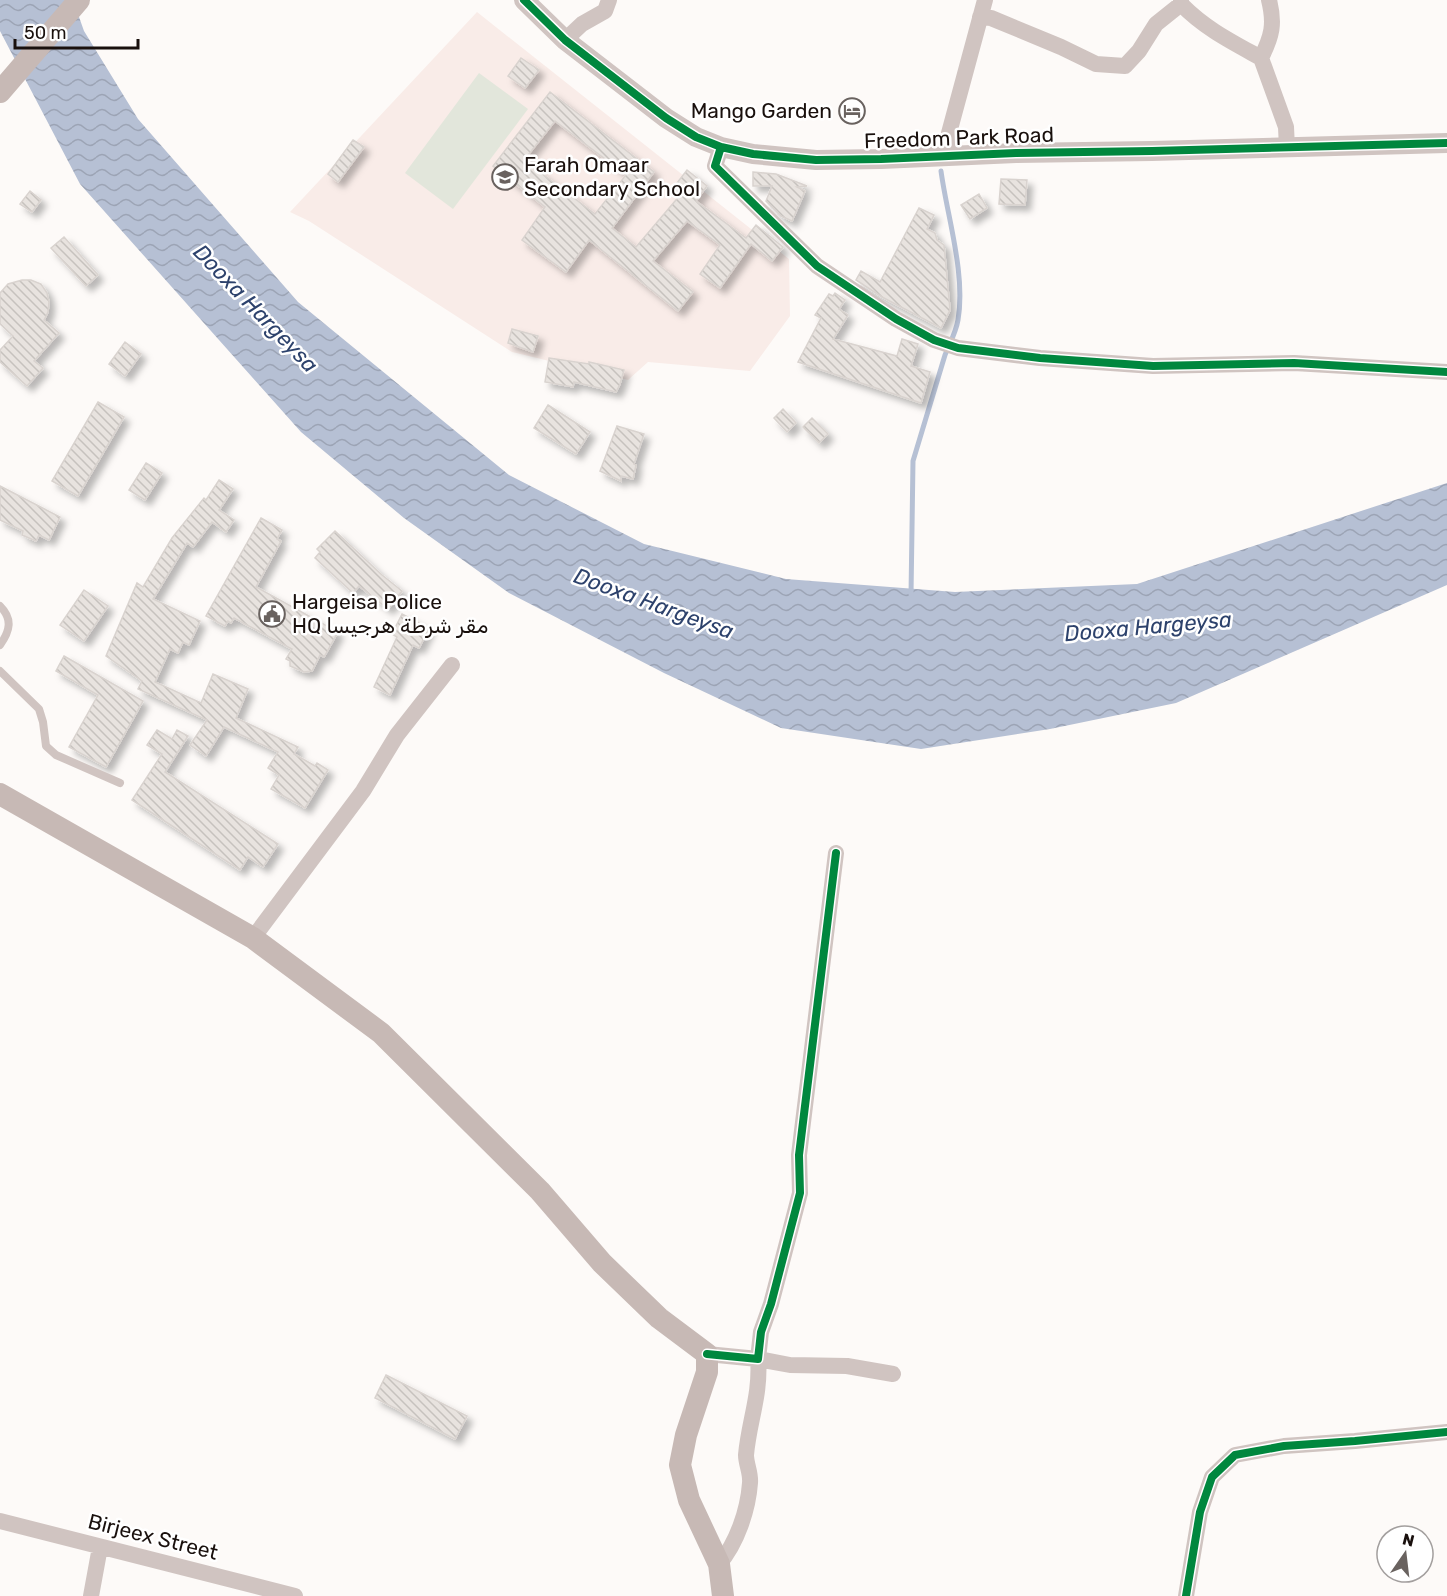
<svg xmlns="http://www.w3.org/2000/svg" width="1447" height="1596" viewBox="0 0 1447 1596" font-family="Rubik,'Noto Sans Arabic',sans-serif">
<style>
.built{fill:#f9ece8}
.pitch{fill:#e2e6db}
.water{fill:url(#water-waves)}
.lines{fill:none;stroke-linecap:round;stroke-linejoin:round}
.stream{stroke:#b6c0d4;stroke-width:5}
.building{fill:url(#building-back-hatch);stroke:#d9d3cf;stroke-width:1.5;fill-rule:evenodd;filter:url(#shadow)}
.service{stroke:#d0c4c1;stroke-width:8}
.minor{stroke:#d0c4c1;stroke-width:16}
.tertiary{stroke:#d0c4c1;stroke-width:20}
.secondary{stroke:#c7b9b5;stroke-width:22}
.cycleway-casing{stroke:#fff;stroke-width:11}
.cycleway{stroke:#00873e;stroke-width:8}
.labels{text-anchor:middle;stroke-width:5;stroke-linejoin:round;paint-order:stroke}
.poi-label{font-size:21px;fill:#19100d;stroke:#fff;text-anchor:start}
.street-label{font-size:21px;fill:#19100d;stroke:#fff}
.water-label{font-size:22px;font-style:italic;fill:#2d426c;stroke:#fff}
</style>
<defs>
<pattern id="water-waves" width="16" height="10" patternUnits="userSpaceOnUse" patternTransform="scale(1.5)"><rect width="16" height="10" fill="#b6c0d4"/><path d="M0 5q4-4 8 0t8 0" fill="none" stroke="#9ca4b5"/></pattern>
<pattern id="building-back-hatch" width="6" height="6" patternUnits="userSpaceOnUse" patternTransform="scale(1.5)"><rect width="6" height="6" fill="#e8e3df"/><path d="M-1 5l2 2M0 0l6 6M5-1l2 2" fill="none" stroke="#c6c2be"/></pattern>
<filter id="shadow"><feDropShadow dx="5.5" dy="5.5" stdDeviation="3" flood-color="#0004"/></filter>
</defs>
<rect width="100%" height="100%" fill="#fdfaf8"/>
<!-- built -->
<path class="built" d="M477,12L789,259L790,316L750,371L648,362L628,380L512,352L309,221L290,212Z"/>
<!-- pitch -->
<path class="pitch" d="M479,73L528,109L453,209L405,173Z"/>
<!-- water -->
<path class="water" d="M0,0H73L84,31L138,119L298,302L509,475L644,544L786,579L955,592L1137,584L1447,483V585L1176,703L1050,729L921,749L781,728L664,673L509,593L404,518L301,432L80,184L0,31Z"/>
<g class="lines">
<!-- stream -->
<path class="stream" d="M911,595L913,461L945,355C950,343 956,332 958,320C966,274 947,216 941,171"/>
</g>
<!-- building -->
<path class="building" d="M521,58L539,70L525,88L508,76Z
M550,92L654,172L612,228L636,247L681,194L673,188L687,170L707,186L696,201L746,238L756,225L783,247L772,261L751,244L720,288L700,274L720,245L687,221L653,261L693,292L678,311L589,240L566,272L522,240L545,207L493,166ZM555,121L626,175L595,214L524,160Z
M353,140L364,147L338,182L328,174Z
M753,172L776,174L807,186L797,187L805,191L792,221L781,216L766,201L772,186H753Z
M1001,179L1027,180L1025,205L999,204Z
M30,191L41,200L32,212L20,204Z
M979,194L987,208L970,219L961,205Z
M919,208L934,215L927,229L935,233L937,240L944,245L950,310L941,328L882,297L856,280L861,271L880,282Z
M64,237L98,275L86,286L51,248Z
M22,280H31L41,284L47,293L49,302L48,312L44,320L59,333L34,361L43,368L27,386L0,362V350L13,336L0,324V293L8,284Z
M835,293L845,300L839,309L848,315L833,339L897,356L902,339L918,344L911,366L930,372L921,403L798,362L821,318L815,315L829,294L833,296Z
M512,329L538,336L533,352L508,343Z
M125,342L141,354L125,376L109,364Z
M549,358L589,364V362L624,370L620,384L616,392L574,382L573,387L545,382Z
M98,402L124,417L78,496L52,481Z
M548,405L590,432L576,454L534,428Z
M783,409L796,423L787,432L774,418Z
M812,418L828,434L819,443L803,427Z
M617,426L644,434L634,464L636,465L633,479L621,476V481L600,471Z
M146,463L162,473L145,500L129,490Z
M219,480L233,489L219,510L234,520L226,532L212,522L193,547L187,543L153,599L200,621L189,645L183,642L178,653L170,649L155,682L201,703L213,674L248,689L236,718L298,747L294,754L315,766L317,763L328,770L305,808L271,789L279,775L268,768L278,752L224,727L206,756L190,745L207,720L138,689L142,681L106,656L137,583L143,587L172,538L204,498L206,500Z
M0,486L60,517L49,540L39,535L36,541L22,535L23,531L0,520Z
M261,518L282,530L277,539L281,541L256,587L338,632L324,657L320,655L312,671L304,672L290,666V661L286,659L292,649L234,618L231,623L228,621L225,626L206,616Z
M335,531L382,575L402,591L388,609L359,586L353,593L315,558L320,552L317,549Z
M84,590L108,606L84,641L60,625Z
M402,614L429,628L419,648L413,645L390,695L374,687L397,637L392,634Z
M64,656L143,701L106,767L69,747L98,695L56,671Z
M157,730L172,739L177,730L188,736L165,772L278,844L263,867L248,857L240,870L132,800L162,754L147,745Z
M386,1375L467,1416L455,1439L375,1398Z"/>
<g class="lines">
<!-- service -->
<path class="service" d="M0,606C13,619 10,631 0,645
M0,671L39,709L43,722L46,746L56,755L120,783"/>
<!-- minor -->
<path class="minor" d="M1181,4C1204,28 1232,42 1261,58L1286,127L1287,148
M980,17L991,18L1061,47L1096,64L1125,66L1139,51L1156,24L1181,4V0
M565,40L582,24L605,11L609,0
M1261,58C1272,36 1275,24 1269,0
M721,147L715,166L817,266L896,319L934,340L958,348L1040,358L1153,366L1294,363L1447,372
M948,156L949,133L985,0
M253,938L363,791L397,735L452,665
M707,1354L758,1359L761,1332L771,1304L800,1193L799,1155L836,853
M0,1521L295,1596
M719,1564C737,1543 748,1510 750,1483C751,1473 746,1464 746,1455C749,1421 761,1394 758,1359L790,1365L847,1366L893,1374
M91,1596L100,1547
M1186,1596L1200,1512L1212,1477L1235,1455L1284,1446L1355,1441L1447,1432"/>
<!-- tertiary -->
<path class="tertiary" d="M524,0L565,40L666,118L696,137L721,147L753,154L816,160L881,159L1016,153L1152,151L1447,143"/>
<!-- secondary -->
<path class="secondary" d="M0,92L79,0
M0,794L253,938L381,1033L540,1191L602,1263L659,1318L707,1354V1372L686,1435L680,1465L689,1500L719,1564L723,1596"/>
<!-- cycleway casing -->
<g class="cycleway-casing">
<path id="cycleway" d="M524,0L565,40L666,118L696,137L721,147L753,154L816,160L881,159L1016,153L1152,151L1447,143
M721,147L715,166L817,266L896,319L934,340L958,348L1040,358L1153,366L1294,363L1447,372
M707,1354L758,1359L761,1332L771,1304L800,1193L799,1155L836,853
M1186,1596L1200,1512L1212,1477L1235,1455L1284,1446L1355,1441L1447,1432"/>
</g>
<!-- cycleway -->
<use href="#cycleway" class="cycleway"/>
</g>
<!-- icons -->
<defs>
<g id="hotel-ring" transform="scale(1.35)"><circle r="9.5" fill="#fff" stroke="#69625f" stroke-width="1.5"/><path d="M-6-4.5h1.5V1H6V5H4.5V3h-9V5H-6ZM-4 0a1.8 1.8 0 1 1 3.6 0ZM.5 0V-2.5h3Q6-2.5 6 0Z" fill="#69625f"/></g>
<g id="school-ring" transform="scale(1.35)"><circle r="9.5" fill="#fff" stroke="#69625f" stroke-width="1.5"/><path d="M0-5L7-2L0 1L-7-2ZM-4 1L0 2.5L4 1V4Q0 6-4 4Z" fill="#69625f"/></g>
<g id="civic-ring" transform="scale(1.35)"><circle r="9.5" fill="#fff" stroke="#69625f" stroke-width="1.5"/><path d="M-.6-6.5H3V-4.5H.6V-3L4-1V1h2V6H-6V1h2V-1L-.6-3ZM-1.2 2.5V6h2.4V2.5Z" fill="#69625f"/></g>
</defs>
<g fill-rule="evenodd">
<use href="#hotel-ring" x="852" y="111"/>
<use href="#school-ring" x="505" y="177"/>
<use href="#civic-ring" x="272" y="614"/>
</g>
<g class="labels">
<!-- poi labels -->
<g class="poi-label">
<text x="832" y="118" text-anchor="end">Mango Garden</text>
<text x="524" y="172">Farah Omaar<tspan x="524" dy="24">Secondary School</tspan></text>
<text x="292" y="609">Hargeisa Police<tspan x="292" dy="24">HQ مقر شرطة هرجيسا</tspan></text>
</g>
<!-- street labels -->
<g class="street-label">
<text transform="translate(959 138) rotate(-2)" y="7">Freedom Park Road</text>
<text transform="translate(153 1537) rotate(14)" y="7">Birjeex Street</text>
</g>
<!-- water labels -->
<g class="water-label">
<text transform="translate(256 308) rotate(46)" y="8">Dooxa Hargeysa</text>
<text transform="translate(654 603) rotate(20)" y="8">Dooxa Hargeysa</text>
<text transform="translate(1148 626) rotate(-5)" y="8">Dooxa Hargeysa</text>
</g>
</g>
<!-- north arrow -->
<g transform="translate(1405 1554) rotate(14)"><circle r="28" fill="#ffffff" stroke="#a39f9e" stroke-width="1.5"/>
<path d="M0-4.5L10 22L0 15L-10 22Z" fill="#69625f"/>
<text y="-9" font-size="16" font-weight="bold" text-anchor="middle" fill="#19100d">N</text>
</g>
<!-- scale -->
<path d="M15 39v9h123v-9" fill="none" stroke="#19100d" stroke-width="3"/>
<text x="24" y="39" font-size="18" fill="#19100d" stroke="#ffffff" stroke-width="4.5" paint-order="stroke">50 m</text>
</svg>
